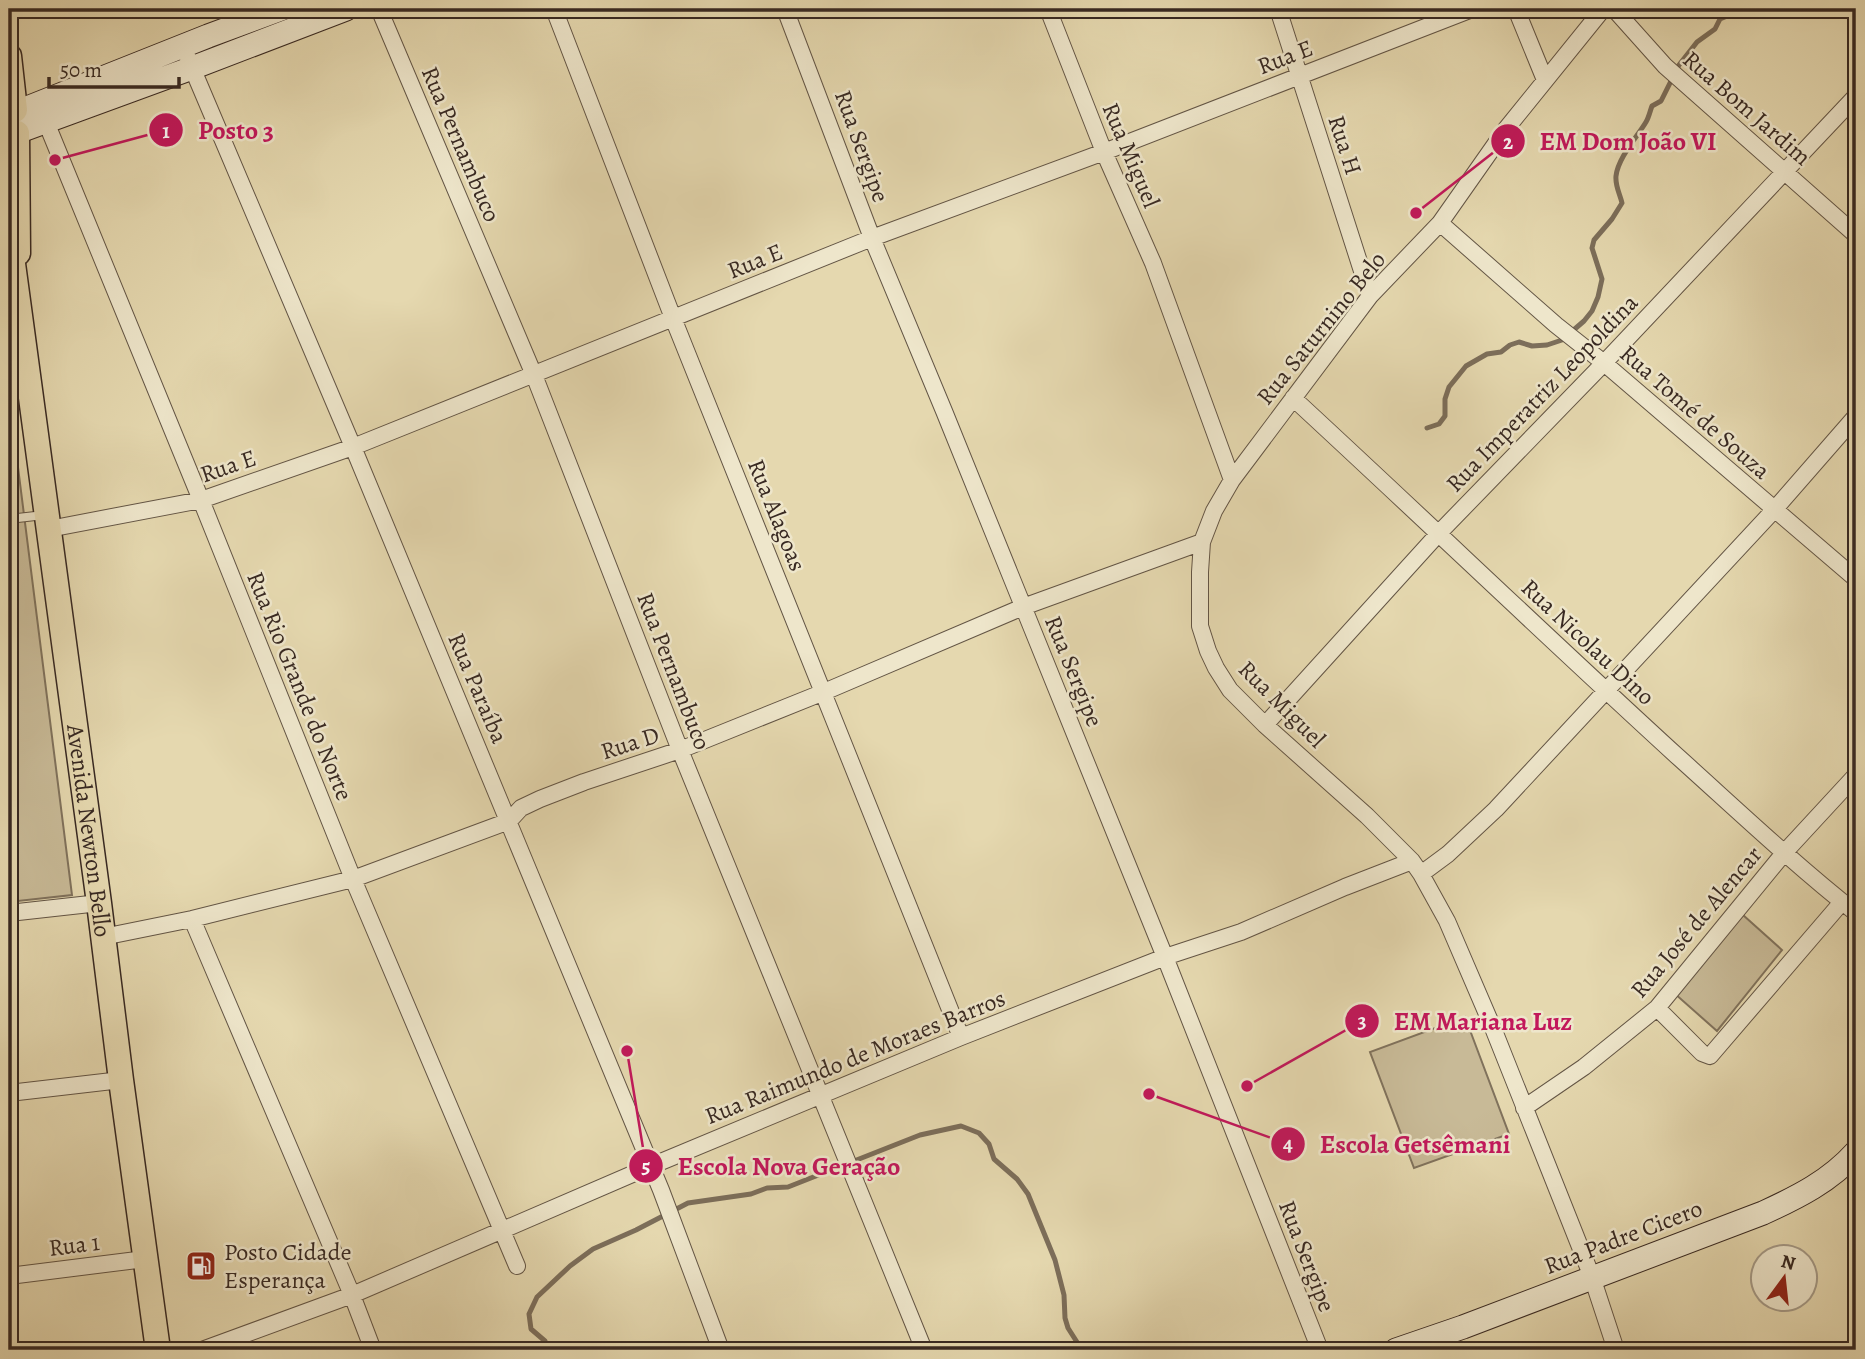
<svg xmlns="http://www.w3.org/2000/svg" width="1865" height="1359" viewBox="0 0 1865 1359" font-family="Alegreya,serif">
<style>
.green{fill:#c8ba97;stroke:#80725c;stroke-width:2}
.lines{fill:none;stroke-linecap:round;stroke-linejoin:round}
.stream{stroke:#7c6e5a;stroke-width:5}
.lane-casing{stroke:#635545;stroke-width:10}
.street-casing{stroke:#635545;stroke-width:18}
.secondary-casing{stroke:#382922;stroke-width:25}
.primary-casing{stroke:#382922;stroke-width:27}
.lane{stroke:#eee6cb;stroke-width:8}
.street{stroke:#eee6cb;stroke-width:16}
.secondary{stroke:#eee6cb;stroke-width:23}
.primary{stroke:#e5d8af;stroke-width:24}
.labels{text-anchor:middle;stroke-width:5;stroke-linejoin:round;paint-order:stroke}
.street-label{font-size:24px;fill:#382922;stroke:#eee6cb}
.poi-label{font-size:24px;fill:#382922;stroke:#eee6cb;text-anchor:start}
.leader{fill:none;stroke:#c2185b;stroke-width:2.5}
.callout-dot{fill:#c2185b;stroke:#eee6cb;stroke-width:2.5}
.mark-label{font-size:21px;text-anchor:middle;font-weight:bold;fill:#fff}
.callout-label{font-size:26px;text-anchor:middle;font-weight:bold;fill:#c2185b;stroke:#eee6cb;stroke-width:5;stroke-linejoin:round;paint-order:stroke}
</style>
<rect width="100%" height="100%" fill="#e5d8af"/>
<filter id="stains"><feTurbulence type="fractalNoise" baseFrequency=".00286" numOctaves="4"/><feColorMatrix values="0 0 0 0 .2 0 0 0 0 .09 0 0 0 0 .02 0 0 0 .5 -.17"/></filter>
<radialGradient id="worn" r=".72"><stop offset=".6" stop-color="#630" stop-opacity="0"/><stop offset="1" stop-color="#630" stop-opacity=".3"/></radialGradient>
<!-- green -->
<path class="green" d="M9,396L72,895L9,902Z
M1743,915L1782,950L1717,1031L1674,993Z
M1465,1017L1509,1134L1414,1168L1370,1052Z"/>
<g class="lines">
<!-- stream -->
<path class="stream" d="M1427,428L1439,424L1445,416V399L1449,387L1466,366L1487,354L1501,352L1510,345L1519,342L1532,346L1547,345L1562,340L1584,321L1592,311L1598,297L1602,279L1592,248L1594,240L1612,219L1622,203C1620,194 1615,186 1616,176C1618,158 1637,137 1646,122C1649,117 1650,111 1652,106L1661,101L1679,65L1697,42L1715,29L1720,19L1732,14L1737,9
M548,1350L545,1341L531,1329L529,1314L537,1297L570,1266L593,1249L636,1230L688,1203L751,1194L767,1188L788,1187L920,1135L961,1126L979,1133L989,1144L994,1159L1017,1179L1028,1194L1055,1260L1064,1295L1065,1318L1068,1328L1082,1350"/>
<!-- lane casing -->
<g class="lane-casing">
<path id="lane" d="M9,519L44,515"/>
</g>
<!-- street casing -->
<g class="street-casing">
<path id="street" d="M379,9L534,375L680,750L924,1350
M554,9L673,318L961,1037
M785,9L872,238L944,411L1165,957L1320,1350
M1048,9L1104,152L1153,263L1232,480
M1278,9L1370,296
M1516,9L1545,80
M1603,9L1506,129L1440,223L1370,296L1232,480L1214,511L1202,542L1200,572V626L1208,651L1216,668L1230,690L1265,725L1367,816L1412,861L1421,874L1447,921L1493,1028L1592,1277L1616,1350
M1614,9L1665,66L1856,235
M188,58L353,447L661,1190L721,1350
M46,122L201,500L353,879L517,1266
M1440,223L1556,325L1604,363L1856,579
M1293,398C1422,517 1548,638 1677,756C1736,809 1794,864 1856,913
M49,529L201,500L353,447L872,238L1104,152L1472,9
M1265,725L1439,533L1604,363L1856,96
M1421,874L1448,854L1496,809L1774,510L1856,416
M9,913L99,903
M192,919L352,1295L373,1350
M103,937L192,919L353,879L509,821L521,808L540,799L584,782L680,750L824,692L1023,607L1202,542
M1657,1008L1702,1053L1710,1056L1842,902
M9,1093L121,1080
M1524,1108L1584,1067L1657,1008L1784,853L1856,775
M9,1276L145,1259
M202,1350L352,1295L651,1166L961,1037L1165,957L1241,932L1345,887L1412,861"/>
</g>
<!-- secondary casing -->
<g class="secondary-casing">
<path id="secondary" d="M17,112L208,36L281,9
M20,131L192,68L346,9
M1396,1350L1463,1327L1763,1213C1798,1197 1830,1181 1856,1152"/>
</g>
<!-- primary casing -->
<g class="primary-casing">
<g id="primary">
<path d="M9,56L15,110"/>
<path d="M17,133L18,253"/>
<path id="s1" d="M9,234L99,903L121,1080L158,1350"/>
</g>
</g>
<!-- lane -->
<use href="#lane" class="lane"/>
<!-- street -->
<use href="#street" class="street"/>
<!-- secondary -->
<use href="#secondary" class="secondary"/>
<!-- primary -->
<use href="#primary" class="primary"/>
</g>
<!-- icons -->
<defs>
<g id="fuel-square" transform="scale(1.575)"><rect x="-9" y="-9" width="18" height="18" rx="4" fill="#8f2418" stroke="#eee6cb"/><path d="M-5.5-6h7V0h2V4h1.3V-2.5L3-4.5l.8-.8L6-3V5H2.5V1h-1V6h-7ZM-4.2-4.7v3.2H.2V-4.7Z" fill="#fff"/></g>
</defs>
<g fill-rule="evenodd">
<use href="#fuel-square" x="201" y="1266"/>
</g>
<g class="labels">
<!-- street labels -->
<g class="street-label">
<text transform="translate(1285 57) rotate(-21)" y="8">Rua E</text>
<text transform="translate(1747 108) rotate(41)" y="8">Rua Bom Jardim</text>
<text transform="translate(461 144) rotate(67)" y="8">Rua Pernambuco</text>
<text transform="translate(1345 145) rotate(72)" y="8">Rua H</text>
<text transform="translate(862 146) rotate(70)" y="8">Rua Sergipe</text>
<text transform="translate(1131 155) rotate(67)" y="8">Rua Miguel</text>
<text transform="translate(755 261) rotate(-22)" y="8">Rua E</text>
<text transform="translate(1321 328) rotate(-51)" y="8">Rua Saturnino Belo</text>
<text transform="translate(1542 393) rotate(-46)" y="8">Rua Imperatriz Leopoldina</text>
<text transform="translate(1695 412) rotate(41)" y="8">Rua Tomé de Souza</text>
<text transform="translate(228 466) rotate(-19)" y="8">Rua E</text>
<text transform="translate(777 515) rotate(68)" y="8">Rua Alagoas</text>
<text transform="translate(1588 642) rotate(43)" y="8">Rua Nicolau Dino</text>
<text transform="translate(674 671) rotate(69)" y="8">Rua Pernambuco</text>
<text transform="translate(1074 671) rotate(68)" y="8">Rua Sergipe</text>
<text transform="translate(300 686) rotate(68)" y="8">Rua Rio Grande do Norte</text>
<text transform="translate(478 688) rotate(67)" y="8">Rua Paraíba</text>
<text transform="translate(1282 704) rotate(45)" y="8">Rua Miguel</text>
<text transform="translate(630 743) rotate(-18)" y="8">Rua D</text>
<text dy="8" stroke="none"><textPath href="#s1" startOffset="602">Avenida Newton Bello</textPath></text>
<text transform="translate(1696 922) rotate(-50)" y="8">Rua José de Alencar</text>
<text transform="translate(855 1057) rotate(-22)" y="8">Rua Raimundo de Moraes Barros</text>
<text transform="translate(1623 1237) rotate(-21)" y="8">Rua Padre Cicero</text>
<text transform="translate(74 1245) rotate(-7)" y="8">Rua 1</text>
<text transform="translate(1307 1256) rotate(69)" y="8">Rua Sergipe</text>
</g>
<!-- poi labels -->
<g class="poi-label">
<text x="224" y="1260">Posto Cidade<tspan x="224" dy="28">Esperança</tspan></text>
</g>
</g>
<!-- callouts -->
<path class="leader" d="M55 160L166 130M1416 213L1508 141M1247 1086L1362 1021M1149 1094L1288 1144M627 1051L646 1166"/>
<g class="callout-dot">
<circle cx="55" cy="160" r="7"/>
<circle cx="1416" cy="213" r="7"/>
<circle cx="1247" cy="1086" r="7"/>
<circle cx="1149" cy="1094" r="7"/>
<circle cx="627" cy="1051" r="7"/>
<circle cx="166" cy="130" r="18"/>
<circle cx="1508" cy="141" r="18"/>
<circle cx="1362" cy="1021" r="18"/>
<circle cx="1288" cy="1144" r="18"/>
<circle cx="646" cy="1166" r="18"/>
</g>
<g class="mark-label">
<text x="166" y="138">1</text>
<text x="1508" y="149">2</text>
<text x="1362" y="1028">3</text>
<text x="1288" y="1151">4</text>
<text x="646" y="1173">5</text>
</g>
<g class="callout-label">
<text x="236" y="139">Posto 3</text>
<text x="1628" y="150">EM Dom João VI</text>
<text x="1483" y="1030">EM Mariana Luz</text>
<text x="1415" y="1153">Escola Getsêmani</text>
<text x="789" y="1175">Escola Nova Geração</text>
</g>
<!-- margin -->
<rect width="1865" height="1359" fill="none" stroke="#e5d8af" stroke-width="35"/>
<rect x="10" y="10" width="1844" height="1338" fill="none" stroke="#382922" stroke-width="3.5"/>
<rect x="18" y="18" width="1830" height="1324" fill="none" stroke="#382922" stroke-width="2"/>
<!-- north arrow -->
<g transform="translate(1784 1278) rotate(15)"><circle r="33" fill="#eee6cb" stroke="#a59a87" stroke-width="2"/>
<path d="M0-5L12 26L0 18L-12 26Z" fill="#8f2418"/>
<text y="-10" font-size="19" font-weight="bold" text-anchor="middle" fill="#382922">N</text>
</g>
<!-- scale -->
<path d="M49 77v10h130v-10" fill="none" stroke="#382922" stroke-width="3.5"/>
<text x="60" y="77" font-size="21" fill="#382922" stroke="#eee6cb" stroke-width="5" paint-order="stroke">50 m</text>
<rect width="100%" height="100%" filter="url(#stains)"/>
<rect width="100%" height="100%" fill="url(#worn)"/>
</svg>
